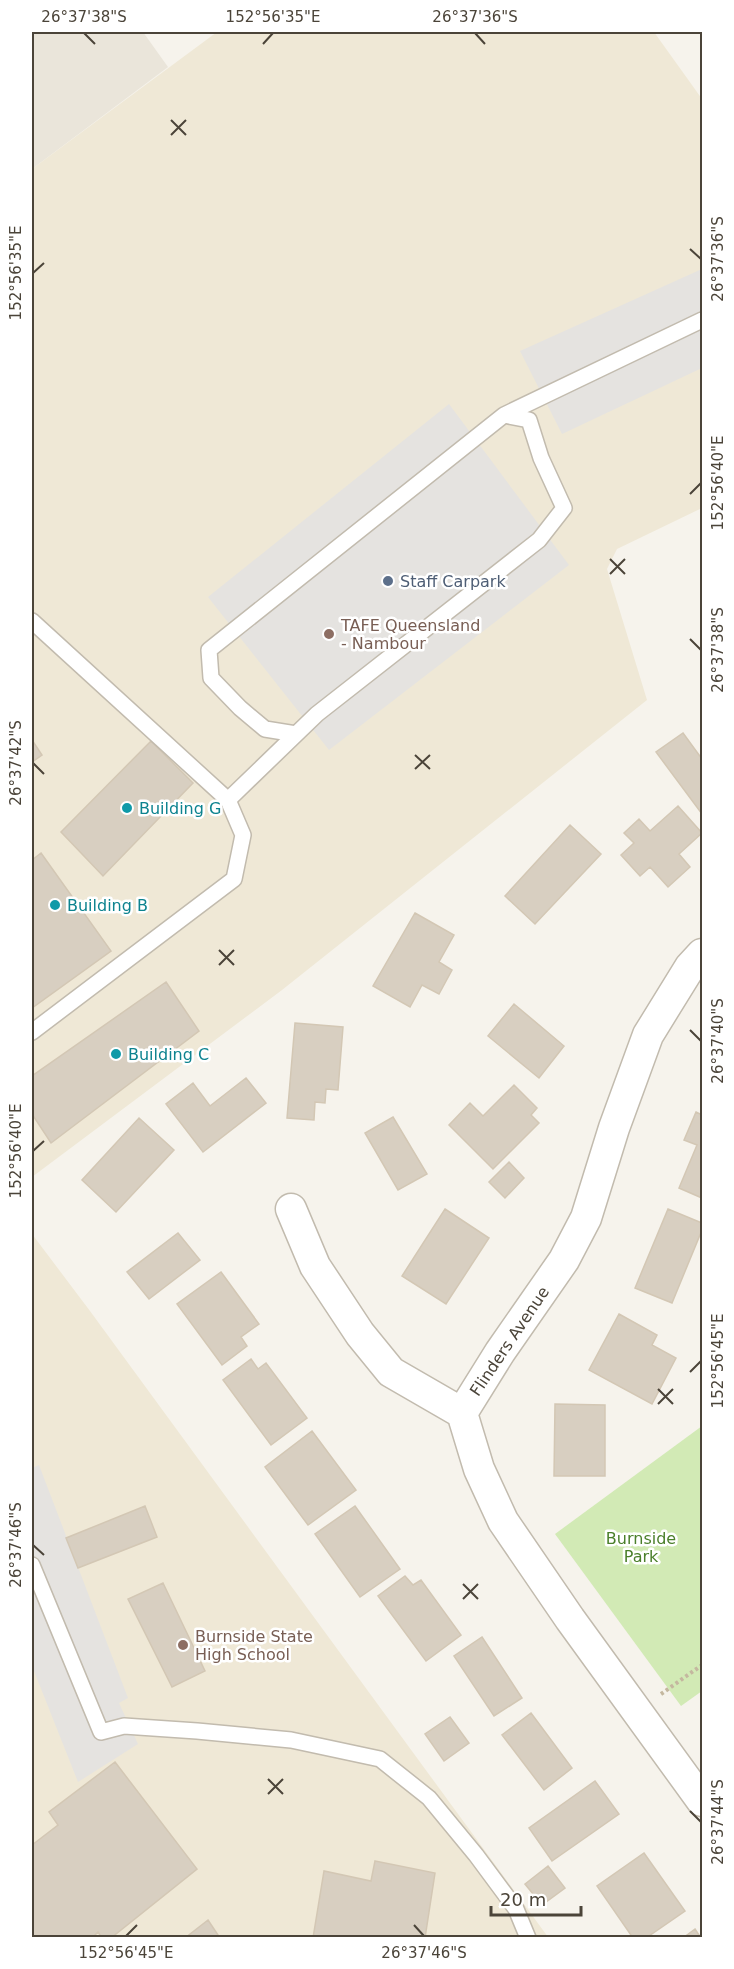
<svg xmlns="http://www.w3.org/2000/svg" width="734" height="1969" viewBox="0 0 734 1969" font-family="'DejaVu Sans',sans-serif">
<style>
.residential{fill:#eae5da}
.education{fill:#efe8d6}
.green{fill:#d2eab5}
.parking{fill:#e5e3e0}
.building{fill:#d8cfc1;stroke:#d3c7b4;stroke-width:1.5}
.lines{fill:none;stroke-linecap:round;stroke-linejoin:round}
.lane-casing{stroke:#c2bbae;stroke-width:18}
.street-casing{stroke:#c2bbae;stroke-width:33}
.path{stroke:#c4b79f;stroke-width:4;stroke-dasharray:3 3;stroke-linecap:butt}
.lane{stroke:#fff;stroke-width:15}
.street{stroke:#fff;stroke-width:30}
.ticks{fill:none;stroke:#4b4439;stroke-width:2}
.service-dot{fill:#5c6f8a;stroke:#fff;stroke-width:2}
.education-dot{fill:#8d6e63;stroke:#fff;stroke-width:2}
.culture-dot{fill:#0f9aa8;stroke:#fff;stroke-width:2}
.labels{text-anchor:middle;stroke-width:5;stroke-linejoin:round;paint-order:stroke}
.service-label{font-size:16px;fill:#4e5e75;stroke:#fff;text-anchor:start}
.education-label{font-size:16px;fill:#785e54;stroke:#fff;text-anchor:start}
.culture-label{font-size:16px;fill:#0d838f;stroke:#fff;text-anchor:start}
.street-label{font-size:16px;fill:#4b4439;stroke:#fff}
.park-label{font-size:16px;fill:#4a7f2a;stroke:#fff}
.neatline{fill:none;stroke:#4b4439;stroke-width:2}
.ticks-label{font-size:15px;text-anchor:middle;fill:#4b4439}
</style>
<rect width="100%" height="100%" fill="#f6f3ec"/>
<!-- residential -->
<path class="residential" d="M32,32H143L168,67L32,169Z"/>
<!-- education -->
<path class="education" d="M217,32H654L702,99V508L617,549L607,569L647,700L282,990L32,1177V169Z
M32,1234L90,1311L548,1937H32Z"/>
<!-- green -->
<path class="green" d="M702,1426V1691L681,1706L555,1534Z"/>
<!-- parking -->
<path class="parking" d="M702,269V368L562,434L520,351Z
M449,404L569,565L329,750L208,597Z
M39,1465L128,1698L119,1703L138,1744L78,1782L32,1666V1468Z"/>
<!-- building -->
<path class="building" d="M683,733L702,759V814L656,752Z
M32,740L42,755L32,762Z
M151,741L193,783L103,876L61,832Z
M678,806L702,833L679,854L690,867L668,887L650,867L640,876L621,855L634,843L624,833L639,819L650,831Z
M570,825L601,854L535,924L505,896Z
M41,853L111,951L32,1008V860Z
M415,913L454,935L439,962L452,970L439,994L422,985L410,1007L373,986Z
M166,982L199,1031L51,1143L32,1114V1076Z
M514,1004L564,1046L539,1078L488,1036Z
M295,1023L343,1027L338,1090L326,1089L325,1103L315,1102L314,1120L287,1118Z
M246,1078L266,1103L203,1152L166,1104L193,1083L210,1106Z
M514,1085L537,1108L531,1115L539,1123L493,1169L449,1125L470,1103L483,1116Z
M696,1112L702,1115V1198L679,1188L697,1145L684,1140Z
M393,1117L427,1174L398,1190L365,1133Z
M139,1118L174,1150L116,1212L82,1180Z
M509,1162L524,1178L505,1198L489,1182Z
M445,1209L489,1238L446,1304L402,1276Z
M668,1209L702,1223V1230L672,1303L635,1288Z
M178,1233L200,1260L149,1299L127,1272Z
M221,1272L259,1324L241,1337L247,1346L222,1365L177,1304Z
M619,1314L657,1335L652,1345L676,1358L652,1404L589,1370Z
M251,1359L258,1369L266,1363L307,1418L271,1445L223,1380Z
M555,1404L605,1405V1476H554Z
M312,1431L356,1490L308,1525L265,1467Z
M145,1506L157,1537L78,1568L66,1538Z
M355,1506L400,1569L360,1597L315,1534Z
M405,1576L413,1585L421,1580L461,1635L426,1661L378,1596Z
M163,1583L205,1671L172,1687L128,1599Z
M482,1637L522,1698L494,1716L454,1656Z
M531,1713L572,1768L544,1790L502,1735Z
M450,1717L469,1743L444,1761L425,1734Z
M115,1762L197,1869L111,1938H102L98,1932L92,1938H32V1845L58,1825L49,1812Z
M595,1781L619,1814L552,1861L529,1828Z
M644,1853L685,1911L646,1938H633L597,1886Z
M375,1861L435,1873L425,1938H313L324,1871L371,1881Z
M548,1866L565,1888L542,1905L525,1884Z
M208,1920L220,1938H185Z
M695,1929L701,1938H683Z"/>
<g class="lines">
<!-- lane casing -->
<g class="lane-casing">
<path id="lane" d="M504,415L702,320
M32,621L228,800L243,835L234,879L32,1032
M228,800L317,714L539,540L564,508L541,458L529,420L504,415L209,650L211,678L240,708L265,729L296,734
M32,1565L101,1732L124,1726L197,1731L291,1740L380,1759L429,1798L476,1855L516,1909L528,1938"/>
</g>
<!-- street casing -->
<g class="street-casing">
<path id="street" d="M702,954L690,967L648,1035L614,1128L586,1218L564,1260L500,1352L462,1413L479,1469L503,1521L570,1619L702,1801
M291,1209L315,1266L360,1334L391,1372L462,1413"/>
</g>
<!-- path -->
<path class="path" d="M661,1694L702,1665"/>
<!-- lane -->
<use href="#lane" class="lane"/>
<!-- street -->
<use href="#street" class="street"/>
</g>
<!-- ticks -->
<path class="ticks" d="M84,33L95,44M475,33L485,44M263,44L273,33M171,120L186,135M171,135L186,120M690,249L701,259M33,273L44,263M690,494L701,483M610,559L625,574M610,574L625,559M690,639L701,650M415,755L430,769M33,763L44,774M415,769L430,755M219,950L234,965M219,965L234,950M690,1030L701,1041M33,1151L44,1141M690,1372L701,1361M658,1389L673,1404M658,1404L673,1389M33,1545L44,1555M463,1584L478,1599M463,1599L478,1584M268,1779L283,1794M268,1794L283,1779M690,1811L701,1822M414,1925L424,1936M126,1936L137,1925"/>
<!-- markers -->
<circle class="service-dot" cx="388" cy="581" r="6"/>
<g class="education-dot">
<circle cx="329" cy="634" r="6"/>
<circle cx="183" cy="1645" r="6"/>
</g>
<g class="culture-dot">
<circle cx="127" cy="808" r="6"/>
<circle cx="55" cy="905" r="6"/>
<circle cx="116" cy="1054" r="6"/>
</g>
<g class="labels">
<!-- service labels -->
<g class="service-label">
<text x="400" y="587">Staff Carpark</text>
</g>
<!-- education labels -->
<g class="education-label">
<text x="341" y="631">TAFE Queensland<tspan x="341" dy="18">- Nambour</tspan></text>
<text x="195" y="1642">Burnside State<tspan x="195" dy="18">High School</tspan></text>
</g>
<!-- culture labels -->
<g class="culture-label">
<text x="139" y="814">Building G</text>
<text x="67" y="911">Building B</text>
<text x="128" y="1060">Building C</text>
</g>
<!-- street labels -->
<g class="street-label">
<text transform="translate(509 1341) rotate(-56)" y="6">Flinders Avenue</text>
</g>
<!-- park labels -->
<g class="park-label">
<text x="641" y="1544">Burnside<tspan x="641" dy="18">Park</tspan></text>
</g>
</g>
<!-- border -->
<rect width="734" height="1969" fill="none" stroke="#ffffff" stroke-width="66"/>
<!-- scale -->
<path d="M491 1906v9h90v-9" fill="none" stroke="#4b4439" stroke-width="3"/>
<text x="500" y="1906" font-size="18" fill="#4b4439" stroke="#ffffff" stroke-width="4.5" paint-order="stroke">20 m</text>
<rect x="33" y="33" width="668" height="1903" class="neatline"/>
<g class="ticks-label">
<text x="84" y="22">26°37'38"S</text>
<text x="273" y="22">152°56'35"E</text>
<text x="475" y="22">26°37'36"S</text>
<text transform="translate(718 259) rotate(-90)" y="5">26°37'36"S</text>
<text transform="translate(16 273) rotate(-90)" y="5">152°56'35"E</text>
<text transform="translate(718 483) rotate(-90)" y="5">152°56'40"E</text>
<text transform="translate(718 650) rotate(-90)" y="5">26°37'38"S</text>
<text transform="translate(16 763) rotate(-90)" y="5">26°37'42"S</text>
<text transform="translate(718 1041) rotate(-90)" y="5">26°37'40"S</text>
<text transform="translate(16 1151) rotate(-90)" y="5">152°56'40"E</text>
<text transform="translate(718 1361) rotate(-90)" y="5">152°56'45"E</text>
<text transform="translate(16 1545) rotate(-90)" y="5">26°37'46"S</text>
<text transform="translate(718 1822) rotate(-90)" y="5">26°37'44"S</text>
<text x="126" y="1958">152°56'45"E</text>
<text x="424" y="1958">26°37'46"S</text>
</g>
</svg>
